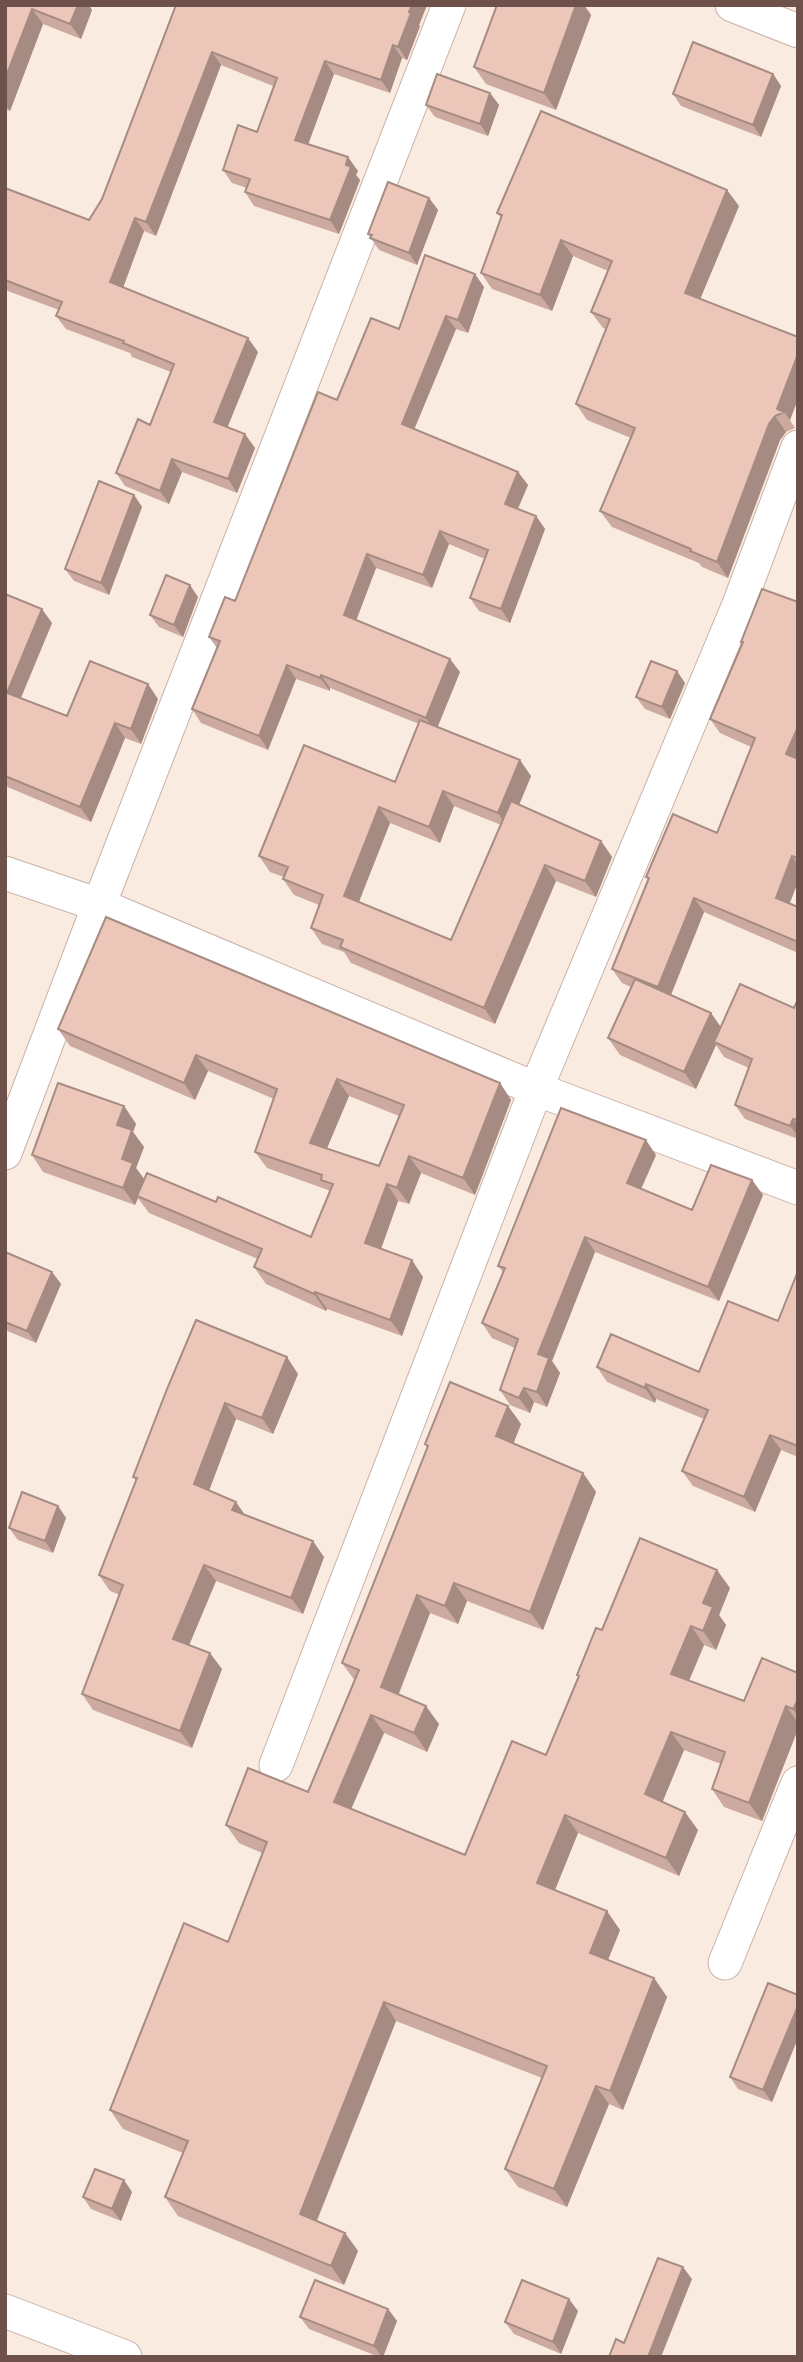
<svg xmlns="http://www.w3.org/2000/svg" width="803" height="2362" viewBox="0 0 803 2362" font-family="'Nunito Sans',sans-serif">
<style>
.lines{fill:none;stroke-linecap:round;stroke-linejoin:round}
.minor-casing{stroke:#c9b2a9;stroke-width:35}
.minor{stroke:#fff;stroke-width:33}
.wall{fill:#ccaaa0;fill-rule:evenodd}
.shaded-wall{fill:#a68b82}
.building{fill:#edc6ba;stroke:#a68b82;stroke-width:2;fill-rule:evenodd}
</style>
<rect width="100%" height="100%" fill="#faebe0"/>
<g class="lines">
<!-- minor casing -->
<g class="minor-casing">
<path id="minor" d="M732,5L798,31
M5,873L99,905L536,1089L798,1188
M5,1153L99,905L449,5
M276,1765L536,1089L738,607L798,447
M725,1963L798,1783
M5,2311L125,2357"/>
</g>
<!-- minor -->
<use href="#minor" class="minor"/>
</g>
<!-- wall -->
<path class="wall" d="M5,5L92,10L81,39L43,24L10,111L5,109Z
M176,5H427L419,25L420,26L407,60L402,58L390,93L334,74L308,144L358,171L356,175L360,180L339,234L254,206L245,192L247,188L232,183L223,170L257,132L273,86L221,65L156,236L144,231L123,287L258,352L227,427L255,448L237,493L182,472L169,504L125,486L116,473L150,425L171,372L132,357L130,353L66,329L56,316L59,310L5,290V188L89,220L102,199Z
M576,5H584L591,15L556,110L486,84L474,67Z
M773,74L781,86L761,137L681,106L673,94Z
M490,93L499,105L488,136L435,117L426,105Z
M429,198L438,210L417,265L379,250L368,234Z
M739,206L700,299L798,337V399L790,420L795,428L786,432L780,440L728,578L702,567L699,563L612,527L600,511L631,438L587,420L576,404L606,329L603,328L591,312L608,271L573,256L552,311L492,289L481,273L501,218L497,213Z
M484,287L468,333L456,329L414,429L518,472L528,485L518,509L536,516L545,529L510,623L479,611L470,598L485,559L449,544L432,588L376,568L356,620L460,672L437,727L531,776L519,805L601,841L612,857L596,897L556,881L495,1024L351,963L344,952L322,944L311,928L319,905L294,895L283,879L284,877L270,872L259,856L395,782L419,724L330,688V691L296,679L268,750L201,723L192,709L217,648L209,637L235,601L337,400L399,329ZM454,806L501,825L451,940L358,902L390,823L440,843Z
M134,495L142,507L109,595L74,581L65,569Z
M5,594L52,623L21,698L67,716L158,699L141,744L125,738L91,822L5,786Z
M198,597L183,637L159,627L150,615Z
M798,602V882L789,904L798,907V953L704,912L671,995L721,1027L794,1008L798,999V1139L745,1119L735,1105L749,1068L724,1057L716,1045L696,1089L620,1055L608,1038L631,987L622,983L612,969L648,880L646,877L717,833L751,747L720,733L710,719L743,644L741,642Z
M685,683L670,719L645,709L636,697Z
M58,1029L500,1083L511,1100L475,1195L421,1173L409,1204L398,1201L381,1249L423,1277L402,1336L327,1309L326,1311L266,1284L254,1267L258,1259L149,1213L138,1198L135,1205L43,1172L32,1155L124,1106L136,1124L133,1132L144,1147L136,1168L144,1179L216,1202L311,1237L330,1192L328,1190L267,1168L255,1152L274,1099L208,1071L195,1100L70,1046ZM349,1096L399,1116L379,1166L327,1148Z
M656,1155L641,1189L692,1210L752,1180L763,1195L719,1301L595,1252L552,1361L560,1373L547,1407L534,1402L530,1413L510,1405L500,1390L515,1348L492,1338L482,1323L503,1272L498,1266Z
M5,1252L52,1272L61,1284L36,1343L5,1330Z
M798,1271V1457L781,1450L755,1512L693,1486L682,1471L704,1419L656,1399L655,1403L607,1382L597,1367L699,1372L778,1321Z
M298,1374L273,1434L236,1419L209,1491L244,1515L324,1557L303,1614L216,1581L189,1645L222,1669L192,1748L93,1710L82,1694L120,1595L110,1591L99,1575L136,1481L133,1477L167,1389Z
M508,1406L521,1424L513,1444L583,1473L596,1492L543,1630L467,1601L458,1624L430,1613L399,1694L439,1724L427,1752L384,1733L351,1809L465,1855L546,1755L579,1678L577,1675L602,1630L730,1588L719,1615L726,1625L716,1650L704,1645L689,1681L744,1701L798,1673V1729L762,1821L724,1807L712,1789L721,1764L684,1750L662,1802L698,1830L679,1876L578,1833L555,1890L620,1930L608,1960L654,1978L667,1997L623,2110L609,2104L567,2207L518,2187L505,2169L542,2078L396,2021L317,2221L345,2233L358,2251L344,2285L178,2216L165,2197L183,2153L123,2129L110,2110L228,1942L262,1853L239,1843L226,1825L308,1792L355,1681L342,1663L427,1448L425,1444Z
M58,1506L66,1518L53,1553L18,1540L9,1528Z
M798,1995V2038L772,2102L738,2089L730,2077Z
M132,2192L121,2221L91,2209L83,2197Z
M388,2309L397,2321L383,2357H379L309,2329L300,2317Z
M578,2311L561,2354L514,2334L505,2322Z"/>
<!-- shaded-wall -->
<path class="shaded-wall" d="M78,5H89L92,10L81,39L70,24Z
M412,5H427L419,25L420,26L407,60L398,47Z
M576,5H584L591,15L556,110L544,93Z
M32,9L43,24L10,111L5,104V79Z
M393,45L402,58L390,93L381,80Z
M212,52L221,65L156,236L146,222Z
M325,61L334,74L305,153L295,140Z
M773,74L781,86L761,137L753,125Z
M490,93L499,105L488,136L480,124Z
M348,157L358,171L356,175L360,180L339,234L330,220Z
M727,190L739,206L696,309L685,293Z
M429,198L438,210L417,265L409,253Z
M135,218L144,231L120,296L110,282Z
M561,240L573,256L552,311L540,295Z
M475,274L484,287L468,333L458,320Z
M446,316L456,329L411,437L402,424Z
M248,338L258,352L224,436L214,422Z
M798,354V399L790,420L784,412L777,409Z
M775,416L786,432L780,440L728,578L717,562L769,424Z
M245,434L255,448L237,493L228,479Z
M172,459L182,472L169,504L160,491Z
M518,472L528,485L514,517L505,504Z
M134,495L142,507L109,595L101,583Z
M536,516L545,529L510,623L501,609Z
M440,531L449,544L432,588L423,575Z
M367,554L376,568L353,629L344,615Z
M190,585L198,597L183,637L174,625Z
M42,609L52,623L17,707L7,693Z
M450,659L460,672L436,731L426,718Z
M287,665L296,679L268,750L259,736Z
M677,671L685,683L670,719L662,707Z
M321,675L330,688V691L320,678Z
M148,684L158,699L141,744L131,729Z
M115,723L125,738L91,822L80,807Z
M798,727V765L786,754Z
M520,760L531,776L509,829L498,813Z
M443,791L454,806L440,843L429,827Z
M379,807L390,823L355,912L344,896Z
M601,841L612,857L596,897L585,881Z
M792,856L798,864V882L786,913L776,898Z
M545,865L556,881L495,1024L484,1008Z
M694,898L704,912L668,1002L658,987Z
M711,1013L723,1030L714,1042L716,1045L696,1089L684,1072Z
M196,1055L208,1071L195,1100L184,1083Z
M337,1079L349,1096L322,1160L310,1143Z
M500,1083L511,1100L475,1195L463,1178Z
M124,1106L136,1124L133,1132L144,1147L136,1168L145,1180L137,1196L138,1198L135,1205L123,1188L122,1159L117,1125Z
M793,1119L798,1125V1136L790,1126Z
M646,1140L656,1155L637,1198L627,1183Z
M409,1156L421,1173L409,1204L397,1188Z
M752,1180L763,1195L719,1301L708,1287Z
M387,1184L398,1201L377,1260L365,1243Z
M585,1237L595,1252L552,1361L560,1373L547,1407L537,1392L538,1354Z
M412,1260L423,1277L402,1336L390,1320Z
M52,1272L61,1284L36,1343L27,1331Z
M315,1292L327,1309L326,1311L314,1294Z
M287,1357L298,1374L273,1434L262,1418Z
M646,1384L656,1399L655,1403L645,1388Z
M524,1388L534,1402L530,1413L519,1398Z
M225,1403L236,1419L205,1501L194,1484Z
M508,1406L521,1424L509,1455L496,1436Z
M770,1435L781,1450L755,1512L744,1497Z
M583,1473L596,1492L543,1630L530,1612Z
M236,1502L247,1518L232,1510Z
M58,1506L66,1518L53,1553L45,1541Z
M313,1541L324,1557L303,1614L291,1598Z
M204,1565L216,1581L185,1655L173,1639Z
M717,1570L730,1588L719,1615L726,1625L716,1650L703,1631V1603Z
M454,1583L467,1601L458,1624L445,1606Z
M417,1595L430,1613L394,1705L381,1687Z
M691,1626L704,1645L684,1692L671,1674Z
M210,1653L222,1669L192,1748L180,1731Z
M798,1700V1716L793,1709Z
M426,1706L439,1724L427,1752L414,1733Z
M786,1706L798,1723V1729L762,1821L749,1803Z
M371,1715L384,1733L346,1821L334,1802Z
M671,1732L684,1750L658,1813L645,1794Z
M685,1812L698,1830L679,1876L666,1858Z
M565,1815L578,1833L550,1902L537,1883Z
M607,1911L620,1930L603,1972L590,1953Z
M654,1978L667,1997L623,2110L610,2091Z
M384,2002L396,2021L312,2232L300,2214Z
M798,2006V2038L772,2102L763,2090Z
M596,2086L609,2104L567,2207L554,2189Z
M124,2180L132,2192L121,2221L112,2209Z
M345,2233L358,2251L344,2285L331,2266Z
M683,2267L692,2279L661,2357H648Z
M569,2299L578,2311L561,2354L553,2342Z
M388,2309L397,2321L383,2357H382L374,2346Z"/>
<!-- building -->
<path class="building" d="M5,5H78L70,24L32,9L5,79Z
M176,5H412L409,12L411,13L398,47L393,45L381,80L325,61L295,140L348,157L346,165L351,167L330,220L245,192L250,179L223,170L238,125L257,132L277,78L212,52L146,222L135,218L110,282L248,338L214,422L245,434L228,479L172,459L160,491L116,473L138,419L150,425L174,364L123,343L124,341L56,316L62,302L5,280V188L89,220L102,199Z
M497,5H576L544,93L474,67Z
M693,42L773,74L753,125L673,94Z
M437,74L490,93L480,124L426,105Z
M541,111L727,190L685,293L798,337V354L777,409L784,412L775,416L769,424L717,562L690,551L691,549L600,511L635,428L576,404L610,319L591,312L612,261L561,240L540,295L481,273L502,215L497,213Z
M388,182L429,198L409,253L370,238L372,235L368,234Z
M425,255L475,274L458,320L446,316L402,424L518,472L505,504L536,516L501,609L470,598L488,550L440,531L423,575L367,554L344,615L450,659L426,718L321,675L320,678L287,665L259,736L192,709L220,641L209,637L225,597L235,601L318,392L337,400L371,318L399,329Z
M99,481L134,495L101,583L65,569Z
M166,575L190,585L174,625L150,615Z
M762,589L798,602V727L786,754L798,759V858L792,856L776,898L798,907V942L694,898L658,987L612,969L649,878L646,877L673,814L717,833L755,738L710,719L743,642H741Z
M5,594L42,609L7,693L67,716L90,661L148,684L131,729L115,723L80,807L5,776Z
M651,661L677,671L662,707L636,697Z
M420,720L520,760L498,813L443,791L429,827L379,807L344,896L451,940L511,801L601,841L585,881L545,865L484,1008L340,947L343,940L311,928L323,895L283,879L288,867L259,856L304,745L395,782Z
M106,917L500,1083L463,1178L409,1156L397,1188L387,1184L365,1243L412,1260L390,1320L315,1292L314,1294L254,1267L262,1249L137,1196L147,1173L216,1202L218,1197L311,1237L333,1184L321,1180L322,1175L255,1152L277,1089L196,1055L184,1083L58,1029ZM337,1079L404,1105L379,1166L310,1143Z
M635,979L711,1013L684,1072L608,1038Z
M740,984L794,1008L798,999V1120L793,1119L790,1126L735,1105L752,1059L714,1042Z
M58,1083L124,1106L117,1125L132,1130L122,1159L133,1163L123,1188L32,1155Z
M561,1108L646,1140L627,1183L692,1210L711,1165L752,1180L708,1287L585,1237L538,1354L549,1358L537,1392L524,1388L519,1398L500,1390L518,1339L482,1323L505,1268L498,1266Z
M5,1252L52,1272L27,1331L5,1322Z
M798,1271V1446L770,1435L744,1497L682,1471L708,1410L646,1384L645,1388L597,1367L611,1334L699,1372L728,1301L778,1321Z
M196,1320L287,1357L262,1418L225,1403L194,1484L236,1502L232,1510L313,1541L291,1598L204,1565L173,1639L210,1653L180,1731L82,1694L123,1585L99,1575L137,1478L133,1477L167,1389Z
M450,1382L508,1406L496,1436L583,1473L530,1612L454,1583L445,1606L417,1595L381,1687L426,1706L414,1733L371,1715L334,1802L465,1855L512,1741L546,1755L579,1676L577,1675L596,1628L602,1630L640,1538L717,1570L703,1603L713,1607L703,1631L691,1626L671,1674L744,1701L762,1658L798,1673V1700L793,1709L786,1706L749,1803L712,1789L725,1752L671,1732L645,1794L685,1812L666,1858L565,1815L537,1883L607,1911L590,1953L654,1978L610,2091L596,2086L554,2189L505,2169L547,2066L384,2002L300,2214L345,2233L331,2266L165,2197L188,2141L110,2110L184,1923L228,1942L267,1842L226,1825L248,1768L308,1792L359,1670L342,1663L428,1446L425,1444Z
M22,1492L58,1506L45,1541L9,1528Z
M768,1983L798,1995V2006L763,2090L730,2077Z
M95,2169L124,2180L112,2209L83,2197Z
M658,2258L683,2267L648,2357H609L616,2339L624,2343Z
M315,2280L388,2309L374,2346L300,2317Z
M522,2280L569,2299L553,2342L505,2322Z"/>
<!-- border -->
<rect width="803" height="2362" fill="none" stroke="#6e514a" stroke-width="14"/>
</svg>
